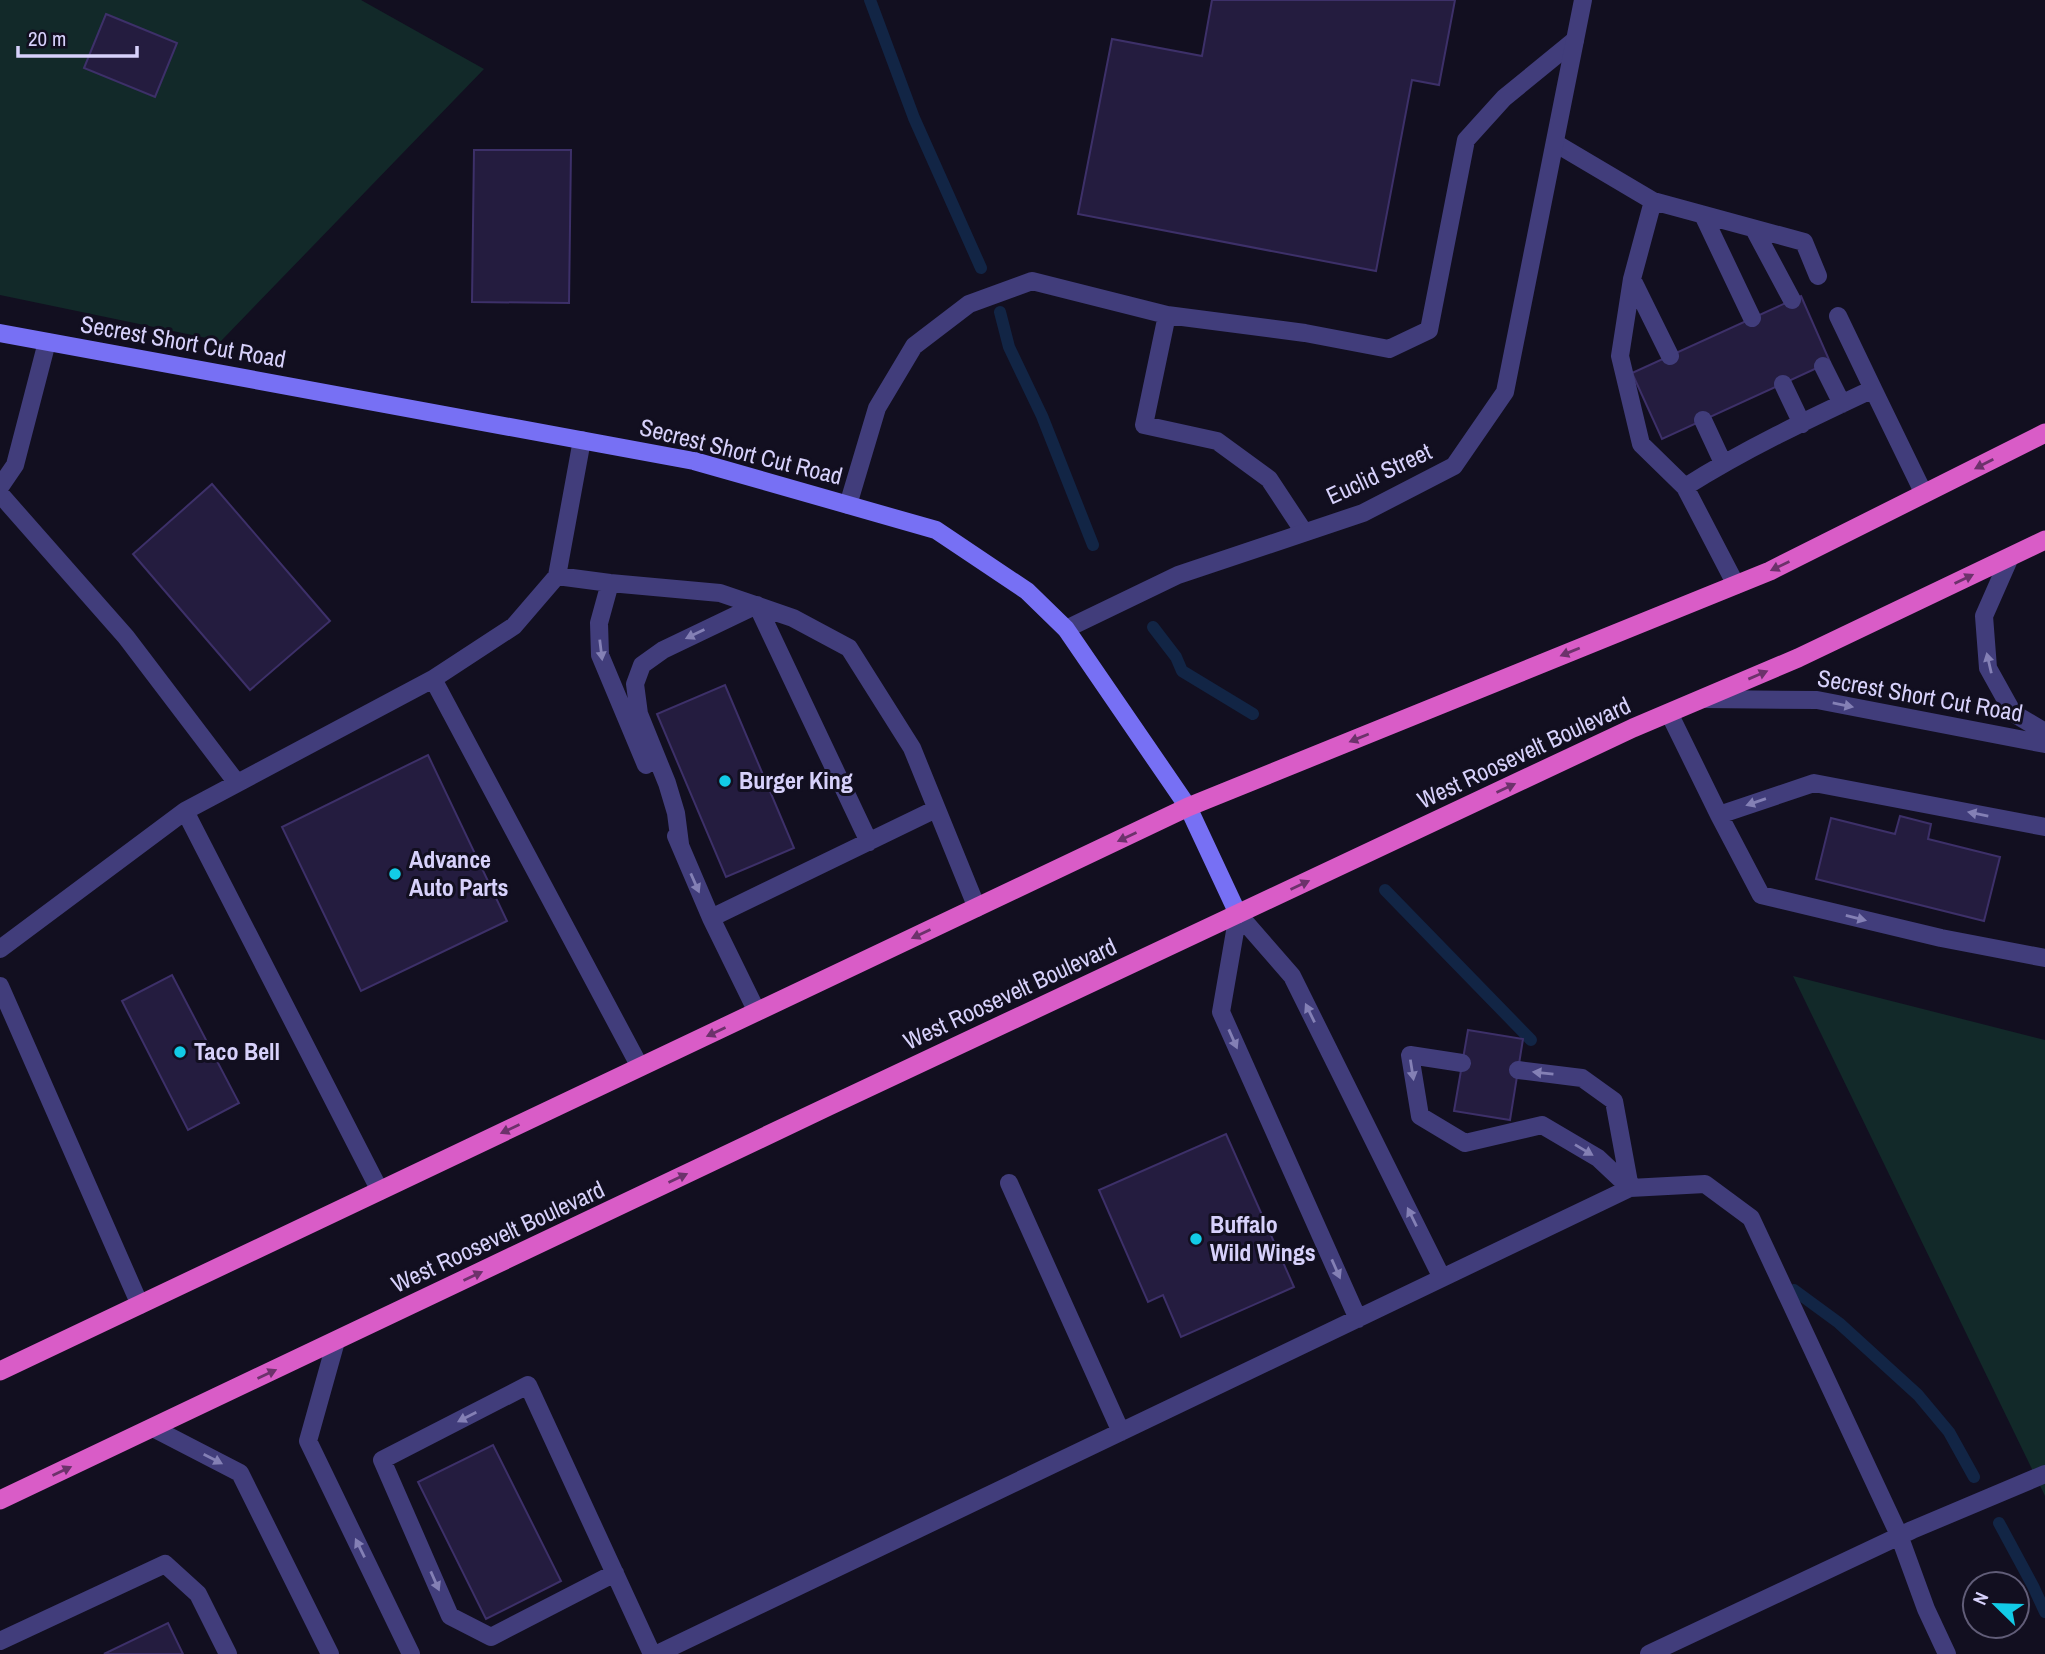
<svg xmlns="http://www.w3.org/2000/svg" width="2045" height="1654" viewBox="0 0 2045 1654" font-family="'Archivo Narrow',sans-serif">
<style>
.green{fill:#122929}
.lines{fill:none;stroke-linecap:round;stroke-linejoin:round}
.stream{stroke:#122545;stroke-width:12}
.building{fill:#241c3f;stroke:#3d3069;stroke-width:2}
.service{stroke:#413d7b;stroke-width:18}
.minor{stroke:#413d7b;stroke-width:18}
.secondary{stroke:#7770f4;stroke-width:18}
.trunk{stroke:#d95cc7;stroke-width:19}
.oneway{fill:#6c326b}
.oneway2{fill:#8480b5}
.poi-dot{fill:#12cbe6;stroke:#120f20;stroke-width:2.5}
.labels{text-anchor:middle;stroke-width:6;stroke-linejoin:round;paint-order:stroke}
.street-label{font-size:24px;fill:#d7d1fb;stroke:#120f20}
.poi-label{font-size:24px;font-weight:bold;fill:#d7d1fb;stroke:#120f20;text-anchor:start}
</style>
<rect width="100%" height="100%" fill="#120f20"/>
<!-- green -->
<path class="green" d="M0,0H361L484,69L221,341L0,295Z
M1793,976L2045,1040V1496Z"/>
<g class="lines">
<!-- stream -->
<path class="stream" d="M870,0L914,118L981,268
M1000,312L1009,347L1042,416L1093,545
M1153,627L1176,657L1182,671L1253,714
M1385,890L1531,1040
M1794,1290L1839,1323L1918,1395L1949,1432L1974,1477
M1999,1523L2033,1586L2045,1612"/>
</g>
<!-- building -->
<path class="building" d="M1212,0H1455L1439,85L1412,80L1376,271L1078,214L1112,39L1202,56Z
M106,14L177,43L155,97L84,68Z
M474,150H571L569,303L472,302Z
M1801,296L1830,362L1662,439L1632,373Z
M212,484L330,621L250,690L133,554Z
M725,685L794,848L726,877L657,714Z
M428,755L507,921L361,991L282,827Z
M1900,816L1931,824L1928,839L2000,857L1984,921L1816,879L1831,818L1895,834Z
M172,975L239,1103L188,1130L122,1001Z
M1468,1030L1523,1039L1510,1120L1454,1111Z
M1226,1134L1294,1287L1181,1337L1163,1295L1148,1302L1099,1190Z
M493,1445L561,1581L486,1619L418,1482Z
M168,1623L183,1654H104Z"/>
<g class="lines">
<!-- service -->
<path class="service" d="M1555,143L1653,201L1632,279L1620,356L1641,444L1685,487
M1653,201L1804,242L1818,276
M1703,215L1752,318
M1754,229L1792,300
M1632,279L1670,356
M1838,316L1873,389
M1823,366L1842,404
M1783,384L1802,424
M1703,420L1723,463
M582,440L557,576L610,583L720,593L793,618L849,648L912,748L977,908
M0,487L15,465L47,342
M0,494L126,637L237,783
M848,505L877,408L914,346L969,304L1032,281L1167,315
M1304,532L1269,479L1217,441L1144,425L1167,315L1305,333L1389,349L1429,330L1466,140L1504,98L1575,40
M610,583L599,623L600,655L646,765
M1736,585L1685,487C1745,449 1809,419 1873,389L1924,494
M433,679L640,1067
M1669,713L1719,815
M2045,827L1814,783L1719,815L1761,895L1941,938L2045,958
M676,836L711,918L757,1012
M680,844L676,813L667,783L639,714L635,684L642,665L663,650L757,605L869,842
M711,918L936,809
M0,949L185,811
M0,986L140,1305
M1462,1063L1410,1055L1420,1116L1465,1143L1542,1125L1598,1158L1630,1188L1614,1101L1582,1078L1518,1070
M1009,1183L1121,1432
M380,1191L185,811L433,679L514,626L557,576
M1358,1319L1221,1012L1238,914L1292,976L1442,1278
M336,1341L308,1441L411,1654
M153,1428L240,1473L330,1654
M615,1573L491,1637L450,1616L382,1460L528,1385L652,1654
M0,1641L165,1564L198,1594L228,1654
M657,1654L1630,1188L1705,1184L1751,1218L1899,1535L1926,1609L1947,1654
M1649,1654L1912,1530L2045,1474"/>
<!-- minor -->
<path class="minor" d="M2010,557L1984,616L1988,668L2013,713L2045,732
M1066,629L1178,575L1363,513L1454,466L1505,392L1583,0
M1702,699L1817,700L2045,744"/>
<!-- secondary -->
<path class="secondary" d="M0,333L694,461L936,530L1027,591L1066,629L1188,807L1238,914"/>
<!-- trunk -->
<path class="trunk" d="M0,1371L1188,807L1770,571L2045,433
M0,1500L827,1107L1633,728L1798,658L2045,540"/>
</g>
<!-- one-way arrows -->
<defs><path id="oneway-solid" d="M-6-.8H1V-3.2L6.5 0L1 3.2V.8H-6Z" transform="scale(1.75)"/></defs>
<g class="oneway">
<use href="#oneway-solid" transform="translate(1984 464) rotate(153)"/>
<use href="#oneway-solid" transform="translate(1780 566) rotate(154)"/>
<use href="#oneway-solid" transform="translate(1964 579) rotate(-26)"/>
<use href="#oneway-solid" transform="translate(1570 652) rotate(158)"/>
<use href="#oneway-solid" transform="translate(1758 675) rotate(-23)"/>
<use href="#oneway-solid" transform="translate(1359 738) rotate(158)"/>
<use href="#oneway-solid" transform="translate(1506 788) rotate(-25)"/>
<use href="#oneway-solid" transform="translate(1127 837) rotate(155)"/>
<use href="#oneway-solid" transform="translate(1300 885) rotate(-25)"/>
<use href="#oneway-solid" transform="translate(921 934) rotate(155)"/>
<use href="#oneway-solid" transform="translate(716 1032) rotate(155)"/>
<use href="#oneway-solid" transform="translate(510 1129) rotate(155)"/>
<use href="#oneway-solid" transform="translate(678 1178) rotate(-25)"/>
<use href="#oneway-solid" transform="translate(473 1276) rotate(-25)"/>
<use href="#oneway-solid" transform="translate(267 1374) rotate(-25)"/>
<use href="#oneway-solid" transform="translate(62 1471) rotate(-25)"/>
</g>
<g class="oneway2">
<use href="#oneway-solid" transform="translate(695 634) rotate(154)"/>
<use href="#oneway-solid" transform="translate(601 650) rotate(83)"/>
<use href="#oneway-solid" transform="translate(1989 663) rotate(-103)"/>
<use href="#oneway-solid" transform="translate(1843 705) rotate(11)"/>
<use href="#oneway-solid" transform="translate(1756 802) rotate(161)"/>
<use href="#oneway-solid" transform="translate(1978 814) rotate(-169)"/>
<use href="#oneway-solid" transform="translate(695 883) rotate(66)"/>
<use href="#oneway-solid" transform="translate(1856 918) rotate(14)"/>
<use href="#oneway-solid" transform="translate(1310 1013) rotate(-116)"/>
<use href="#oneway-solid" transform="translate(1233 1039) rotate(66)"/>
<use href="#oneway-solid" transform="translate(1412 1070) rotate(81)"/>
<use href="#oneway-solid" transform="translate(1543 1073) rotate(-174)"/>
<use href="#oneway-solid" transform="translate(1584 1150) rotate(31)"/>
<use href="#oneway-solid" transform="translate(1412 1217) rotate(-116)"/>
<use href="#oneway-solid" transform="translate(1336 1269) rotate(66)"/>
<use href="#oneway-solid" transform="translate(467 1417) rotate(153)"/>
<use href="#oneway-solid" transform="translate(213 1459) rotate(27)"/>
<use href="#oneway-solid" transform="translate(360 1548) rotate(-116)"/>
<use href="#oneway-solid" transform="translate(435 1581) rotate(66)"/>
</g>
<!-- markers -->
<g class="poi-dot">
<circle cx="725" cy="781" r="7"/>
<circle cx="395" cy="874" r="7"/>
<circle cx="180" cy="1052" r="7"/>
<circle cx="1196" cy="1239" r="7"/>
</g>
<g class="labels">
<!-- street labels -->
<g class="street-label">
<text transform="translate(183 342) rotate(10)" y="8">Secrest Short Cut Road</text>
<text transform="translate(741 452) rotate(14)" y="8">Secrest Short Cut Road</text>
<text transform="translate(1379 474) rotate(-25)" y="8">Euclid Street</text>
<text transform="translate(1920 696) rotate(10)" y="8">Secrest Short Cut Road</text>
<text transform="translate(1524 753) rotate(-25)" y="8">West Roosevelt Boulevard</text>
<text transform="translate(1010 994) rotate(-25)" y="8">West Roosevelt Boulevard</text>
<text transform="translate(498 1237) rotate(-25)" y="8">West Roosevelt Boulevard</text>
</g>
<!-- poi labels -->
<g class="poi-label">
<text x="739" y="789">Burger King</text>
<text x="409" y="868">Advance<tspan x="409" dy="28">Auto Parts</tspan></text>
<text x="194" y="1060">Taco Bell</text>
<text x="1210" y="1233">Buffalo<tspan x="1210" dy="28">Wild Wings</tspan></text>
</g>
</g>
<!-- north arrow -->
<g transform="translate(1996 1605) rotate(293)"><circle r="33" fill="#120f20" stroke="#615d78" stroke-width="2"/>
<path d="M0-5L12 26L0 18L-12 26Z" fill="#12cbe6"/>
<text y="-10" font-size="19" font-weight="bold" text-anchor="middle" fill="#d7d1fb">N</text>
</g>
<!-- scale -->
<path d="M18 46v10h119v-10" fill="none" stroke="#d7d1fb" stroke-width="3.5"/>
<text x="28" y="46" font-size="21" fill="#d7d1fb" stroke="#120f20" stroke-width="5" paint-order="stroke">20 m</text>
</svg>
